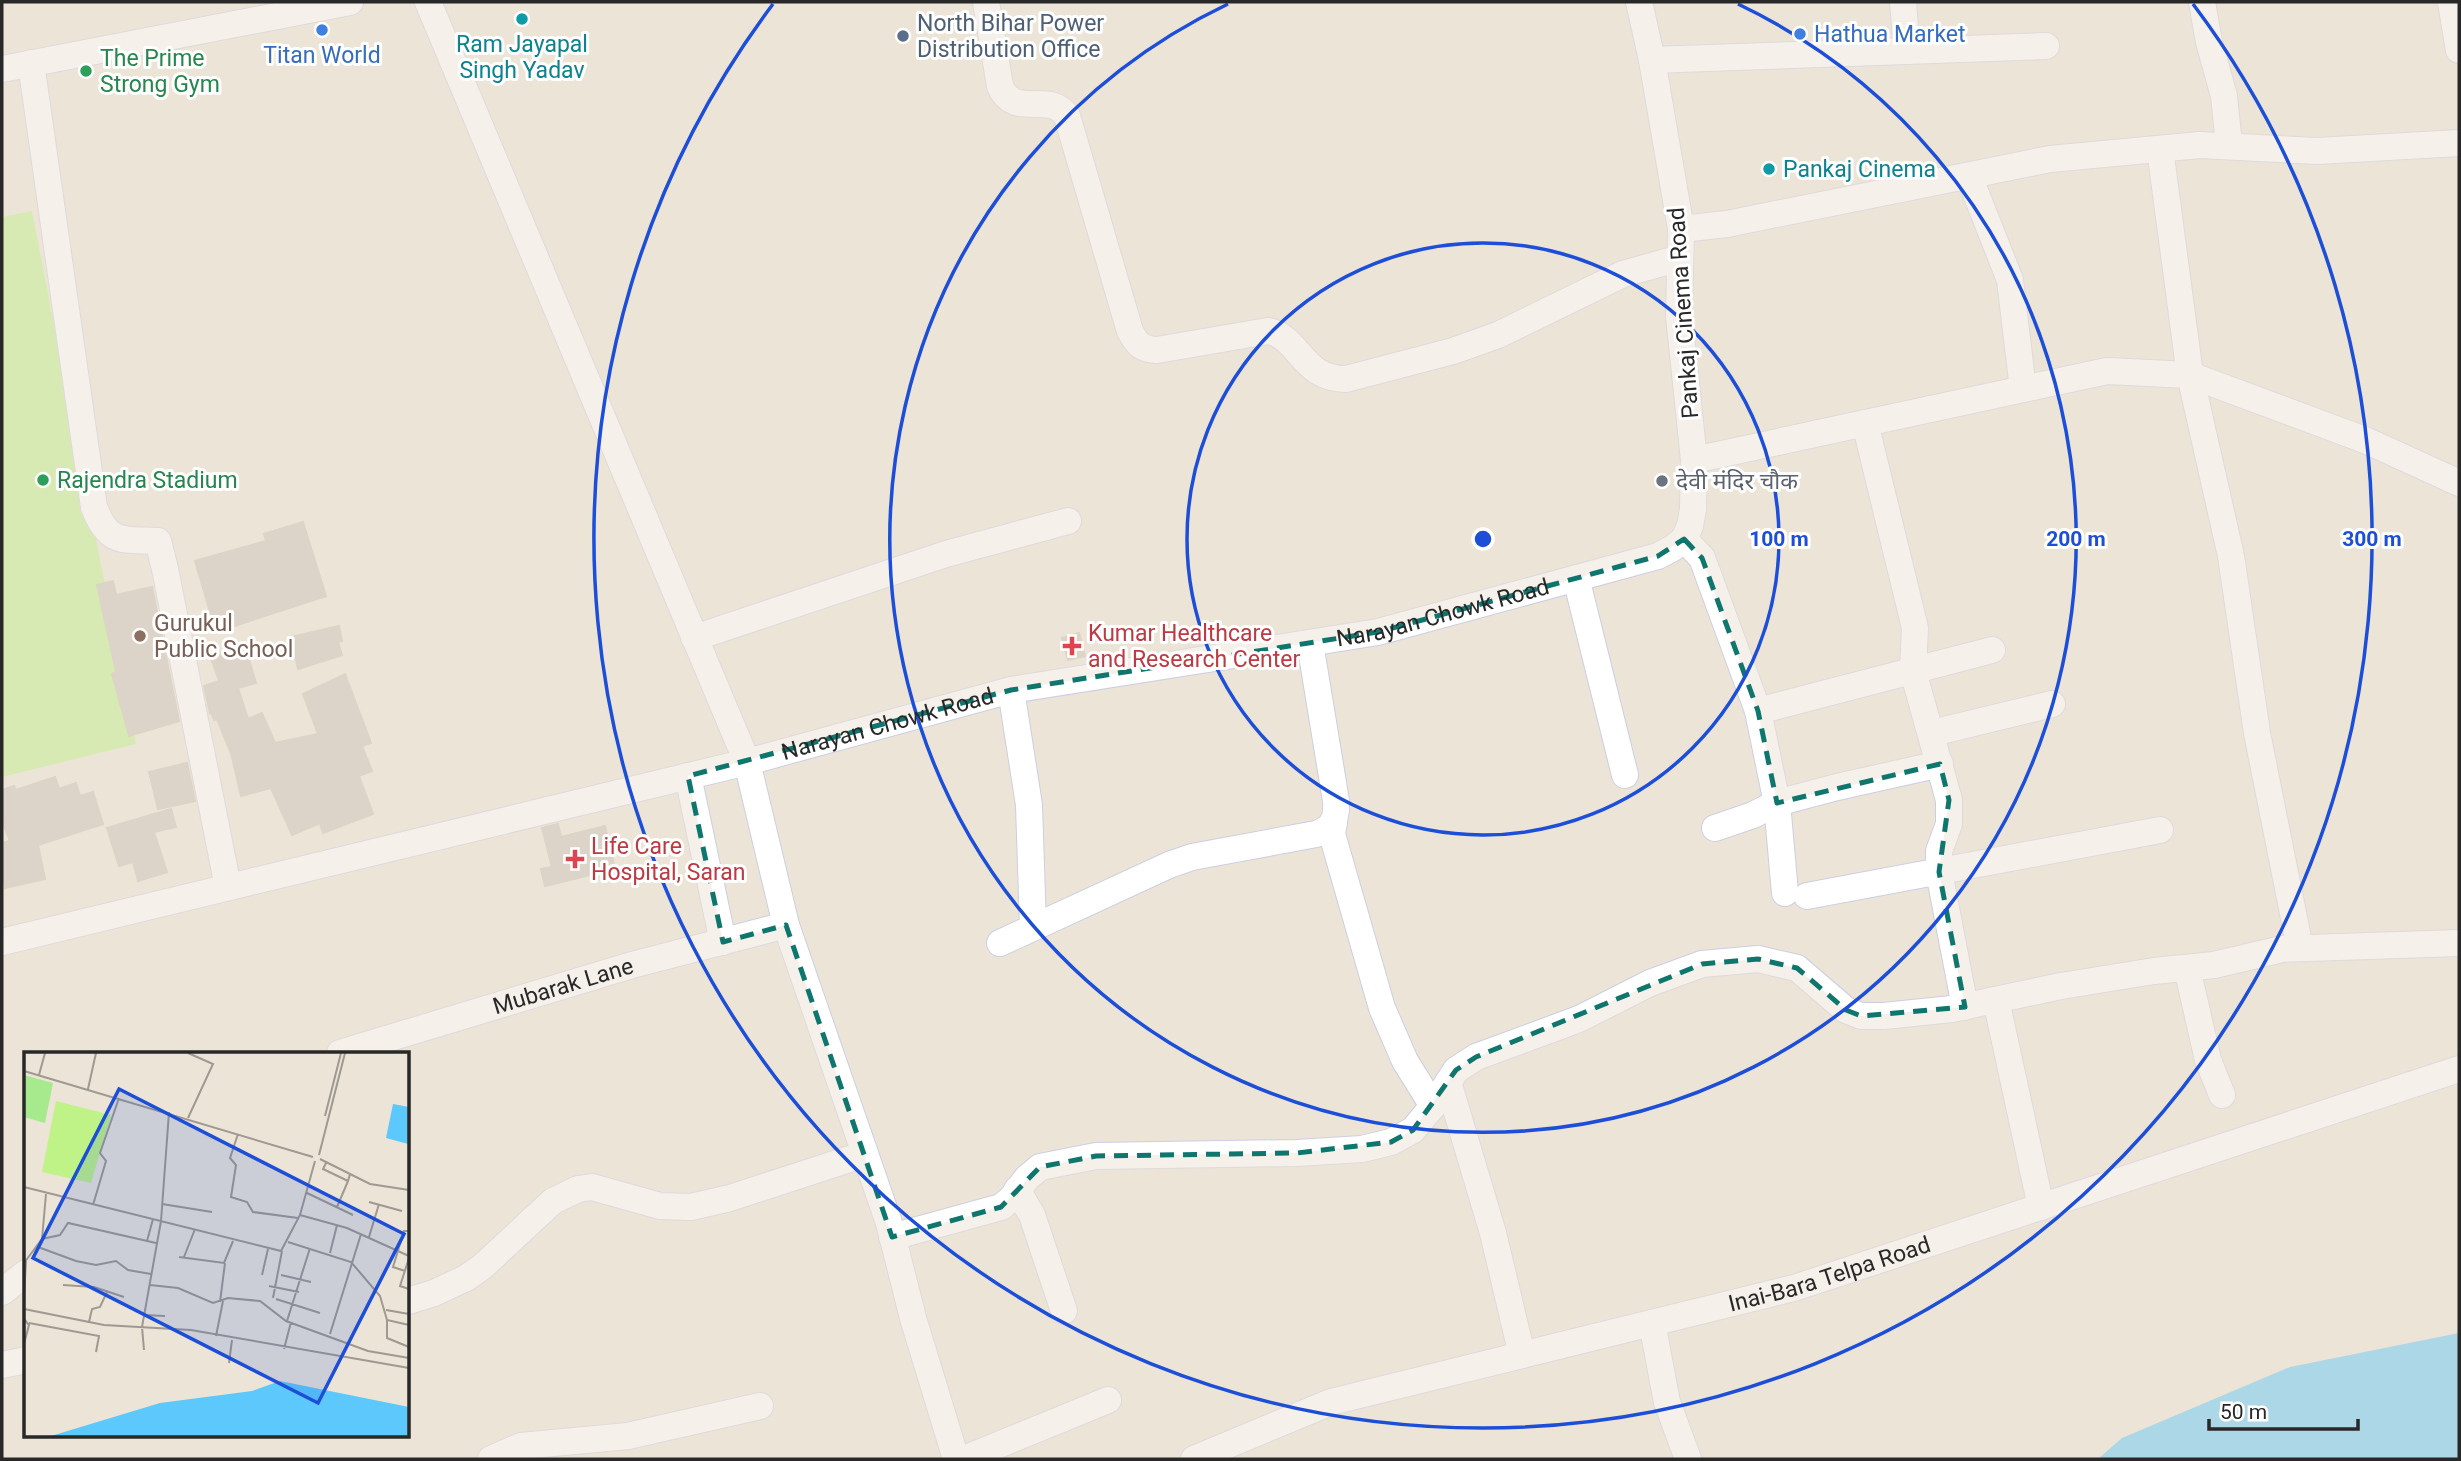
<svg xmlns="http://www.w3.org/2000/svg" width="2461" height="1461" viewBox="0 0 2461 1461" font-family="Roboto,'Noto Sans Devanagari',sans-serif">
<style>
.pitch{fill:#bff287}
.water{fill:#5dc8fb}
.building{fill:#c7c1b7;stroke:#c7c0b1;stroke-width:2}
.lines{fill:none;stroke-linecap:round;stroke-linejoin:round}
.minor-casing{stroke:#cccfe3;stroke-width:28}
.minor{stroke:#fff;stroke-width:26}
.marked{fill:none;stroke:#0f766e;stroke-width:5;stroke-dasharray:14 9;stroke-linejoin:round}
.ring{fill:none;stroke:#1d4ed8;stroke-width:3.5}
.culture-dot{fill:#0f9aa8;stroke:#fff;stroke-width:2.5}
.shop-dot{fill:#3f7fe0;stroke:#fff;stroke-width:2.5}
.service-dot{fill:#5c6f8a;stroke:#fff;stroke-width:2.5}
.leisure-dot{fill:#2e9e5b;stroke:#fff;stroke-width:2.5}
.worship-dot{fill:#6b7280;stroke:#fff;stroke-width:2.5}
.education-dot{fill:#8d6e63;stroke:#fff;stroke-width:2.5}
.health-dot{fill:#e0444e;stroke:#fff;stroke-width:2.5}
.labels{text-anchor:middle;stroke-width:6;stroke-linejoin:round;paint-order:stroke}
.service-label{font-size:23px;fill:#4e5e75;stroke:#fff;text-anchor:start}
.shop-label{font-size:23px;fill:#366cbe;stroke:#fff;text-anchor:start}
.culture-label{font-size:23px;fill:#0d838f;stroke:#fff}
.leisure-label{font-size:23px;fill:#27864d;stroke:#fff;text-anchor:start}
.street-label{font-size:23px;fill:#282828;stroke:#fff}
.worship-label{font-size:23px;fill:#5b616d;stroke:#fff;text-anchor:start}
.education-label{font-size:23px;fill:#785e54;stroke:#fff;text-anchor:start}
.health-label{font-size:23px;fill:#be3a42;stroke:#fff;text-anchor:start}
.inset-road{fill:none;stroke:#9e9991;stroke-width:2}
.view{fill:#1d4ed8;fill-opacity:0.15;stroke:#1d4ed8;stroke-width:3.5}
.inset-edge{fill:none;stroke:#282828;stroke-width:3.5}
.centre{fill:#1d4ed8;stroke:#fff;stroke-width:3.5}
.ring-label{font-size:21px;text-anchor:middle;font-weight:bold;fill:#1d4ed8;stroke:#fff;stroke-width:6;stroke-linejoin:round;paint-order:stroke}
</style>
<rect width="100%" height="100%" fill="#ece4d7"/>
<!-- pitch -->
<path class="pitch" d="M32,211L136,744L2,777V217Z"/>
<!-- water -->
<path class="water" d="M2459,1333V1459H2098L2122,1438L2290,1367Z"/>
<!-- building -->
<path class="building" d="M303,522L326,596L216,632L195,561L266,541L264,534Z
M113,581L116,595L152,587L179,721L129,736L112,674L116,672L97,585Z
M339,626L342,641L338,642L342,655L298,669L291,637Z
M1079,633L1085,656L1068,660L1062,638Z
M245,647L256,683L238,688L248,719L262,713L275,743L318,734L303,694L345,674L371,743L362,746L372,771L359,776L373,814L323,833L320,823L292,835L271,788L241,796L231,753L217,719L214,720L211,712L210,713L204,686L219,681L210,655Z
M187,763L195,801L158,809L149,772Z
M55,777L59,789L76,783L80,796L93,792L103,824L38,845L45,879L5,888L2,873V843L10,841L2,821V790L14,786L16,790Z
M171,809L176,827L154,832L167,872L138,881L133,862L119,866L107,828Z
M558,824L561,837L605,826L615,869L545,886L541,869L552,867L542,828Z"/>
<g class="lines">
<!-- minor casing -->
<g class="minor-casing">
<g id="minor">
<path d="M428,2L747,762L786,925L889,1223L913,1318L956,1459"/>
<path d="M986,2L1000,86C1014,120 1049,90 1067,116L1130,331C1137,345 1142,349 1157,350L1268,331C1300,337 1301,379 1346,379L1453,351L1498,335L1623,274L1680,258"/>
<path d="M1903,2L1907,51"/>
<path d="M2202,2L2209,42L2224,96L2229,145"/>
<path d="M2451,2L2459,50"/>
<path d="M1652,60L2046,46"/>
<path d="M31,63L94,507C109,546 123,539 158,541L165,569L228,887"/>
<path d="M2,69L350,2"/>
<path d="M2160,149L2190,375L2231,556L2257,733L2300,948"/>
<path d="M1969,176L2010,280L2023,389"/>
<path d="M1681,229L1727,224L2050,159L2200,145L2317,151L2459,143"/>
<path d="M1865,423L1915,628L1913,671L1949,800V824L1939,851V872L1965,1007"/>
<path d="M1694,460L2107,371L2190,375L2365,440L2459,483"/>
<path d="M1684,539L1702,558L1758,711L1777,803L1785,893"/>
<path d="M1576,578L1625,775"/>
<path d="M694,638L946,554L1068,521"/>
<path d="M1011,690L1029,805L1033,927"/>
<path d="M1758,711L1992,650"/>
<path d="M1932,733L2052,704"/>
<path d="M688,776L723,942"/>
<path d="M1334,823L1332,834L1382,1008L1405,1061L1433,1106"/>
<path d="M1715,828L1753,815L1777,803L1837,787L1940,764"/>
<path d="M1807,896L2160,830"/>
<path id="s1" d="M2,942L747,762L1011,690L1378,632L1658,556L1673,548L1684,539L1690,526L1693,509L1694,460L1679,316L1681,229L1652,60L1639,2"/>
<path d="M1000,943L1169,865L1192,857L1316,834C1333,828 1337,819 1336,801L1310,643"/>
<path d="M2187,968L2208,1060L2222,1095"/>
<path d="M1996,1000L2041,1207"/>
<path id="s2" d="M340,1053L632,965L786,925"/>
<path d="M1448,1082L1493,1233L1522,1355"/>
<path d="M1017,1190L1032,1215L1064,1311"/>
<path d="M892,1237L1001,1207L1011,1199L1027,1178L1040,1167L1096,1156L1297,1153L1362,1149L1391,1142L1413,1130L1433,1106L1456,1070L1476,1057L1579,1019L1650,983L1702,964L1758,959L1797,968L1846,1010L1861,1016H1884L1952,1009L2061,986L2154,971L2214,965L2282,949L2459,943"/>
<path d="M2,1292L26,1273"/>
<path d="M408,1301L434,1293L466,1278L482,1267L553,1201L578,1189L592,1187L660,1206L691,1207L730,1198L865,1154"/>
<path d="M1652,1323L1667,1402L1688,1459"/>
<path d="M2,1365L26,1360"/>
<path d="M491,1459L521,1446L628,1436L760,1406"/>
<path d="M964,1459L1108,1400"/>
<path id="s3" d="M1194,1459L1331,1402L1794,1288L2459,1069"/>
</g>
</g>
<!-- minor -->
<use href="#minor" class="minor"/>
</g>
<!-- marked area -->
<path d="M0 0H2461V1461H0ZM1684,539L1702,558L1758,711L1777,803L1940,764L1949,800L1939,872L1965,1007L1861,1016L1846,1010L1797,968L1758,959L1702,964L1476,1057L1456,1070L1413,1130L1391,1142L1297,1153L1096,1156L1040,1167L1001,1207L892,1237L786,925L723,942L688,776L1011,690L1378,632L1658,556Z" fill="#ece4d7" fill-opacity=".55" fill-rule="evenodd"/>
<path class="marked" d="M1684,539L1702,558L1758,711L1777,803L1940,764L1949,800L1939,872L1965,1007L1861,1016L1846,1010L1797,968L1758,959L1702,964L1476,1057L1456,1070L1413,1130L1391,1142L1297,1153L1096,1156L1040,1167L1001,1207L892,1237L786,925L723,942L688,776L1011,690L1378,632L1658,556Z"/>
<!-- distance rings -->
<g class="ring">
<circle cx="1483" cy="539" r="296"/>
<path d="M1738 4A593 593 0 1 1 1228 4"/>
<path d="M2193 4A889 889 0 1 1 773 4"/>
</g>
<!-- markers -->
<g class="culture-dot">
<circle cx="522" cy="19" r="7"/>
<circle cx="1769" cy="169" r="7"/>
</g>
<g class="shop-dot">
<circle cx="322" cy="30" r="7"/>
<circle cx="1800" cy="34" r="7"/>
</g>
<circle class="service-dot" cx="903" cy="36" r="7"/>
<g class="leisure-dot">
<circle cx="86" cy="71" r="7"/>
<circle cx="43" cy="480" r="7"/>
</g>
<circle class="worship-dot" cx="1662" cy="481" r="7"/>
<circle class="education-dot" cx="140" cy="636" r="7"/>
<g class="health-dot">
<path d="M1068.5 635.5h7v7h7v7h-7v7h-7v-7h-7v-7h7z"/>
<path d="M571.5 848.5h7v7h7v7h-7v7h-7v-7h-7v-7h7z"/>
</g>
<g class="labels">
<!-- service labels -->
<g class="service-label">
<text x="917" y="31">North Bihar Power<tspan x="917" dy="26">Distribution Office</tspan></text>
</g>
<!-- shop labels -->
<g class="shop-label">
<text x="1814" y="42">Hathua Market</text>
<text x="322" y="63" text-anchor="middle">Titan World</text>
</g>
<!-- culture labels -->
<g class="culture-label">
<text x="522" y="52">Ram Jayapal<tspan x="522" dy="26">Singh Yadav</tspan></text>
<text x="1783" y="177" text-anchor="start">Pankaj Cinema</text>
</g>
<!-- leisure labels -->
<g class="leisure-label">
<text x="100" y="66">The Prime<tspan x="100" dy="26">Strong Gym</tspan></text>
<text x="57" y="488">Rajendra Stadium</text>
</g>
<!-- street labels -->
<g class="street-label">
<text transform="translate(1683 313) rotate(-94)" y="8">Pankaj Cinema Road</text>
<text dy="8" stroke="none"><textPath href="#s1" startOffset="1479">Narayan Chowk Road</textPath></text>
<text dy="8" stroke="none"><textPath href="#s1" startOffset="912">Narayan Chowk Road</textPath></text>
<text dy="8" stroke="none"><textPath href="#s2" startOffset="233">Mubarak Lane</textPath></text>
<text dy="8" stroke="none"><textPath href="#s3" startOffset="663">Inai-Bara Telpa Road</textPath></text>
</g>
<!-- worship labels -->
<g class="worship-label">
<text x="1676" y="489">देवी मंदिर चौक</text>
</g>
<!-- education labels -->
<g class="education-label">
<text x="154" y="631">Gurukul<tspan x="154" dy="26">Public School</tspan></text>
</g>
<!-- health labels -->
<g class="health-label">
<text x="1088" y="641">Kumar Healthcare<tspan x="1088" dy="26">and Research Center</tspan></text>
<text x="591" y="854">Life Care<tspan x="591" dy="26">Hospital, Saran</tspan></text>
</g>
</g>
<!-- overview -->
<g transform="translate(24 1052)">
<rect width="385" height="385" fill="#ece4d7"/>
<path d="M0,23L29,31L21,71L0,65Z" fill="#a7e98d"/>
<path d="M32,49L87,63L67,131L18,120Z" fill="#bff287"/>
<path d="M369,52L385,55L384,92L362,86ZM256,329L385,355V384H27L136,351L228,339Z" fill="#5dc8fb"/>
<path class="inset-road" d="M0,19L289,105M15,23L21,1M64,37L72,1M301,64L317,1M164,66L189,12L164,1M214,82L206,106L212,113L207,145L223,150L229,160L274,166M295,103L321,1M296,107L346,132L385,138M302,111L299,117L324,129L326,122M0,135L257,199L276,163L291,109M283,141L329,163M345,150L378,159M138,152L188,160M69,153L82,109L76,101L95,46M313,155L324,129M276,163L323,176L385,204M345,185L355,152M18,187L22,142M123,189L129,167M264,190L327,210L356,244L363,268L385,273M14,195L52,209L72,213L92,209L104,218L127,222M306,201L313,173M155,205L200,211L209,189M160,205L171,177M385,206L376,234L385,237M0,211L18,187L36,183L44,171L132,191M381,219L369,215L380,179H385M238,223L244,197M257,223L287,230M39,233L70,235L100,245M126,233L154,236L189,251L204,246L236,249L262,269L344,299L385,306M245,234L275,240M0,245L2,209M249,246L258,199M252,247L296,261M196,250L201,211M0,257L80,273L167,278L385,316M362,258L385,262M120,263L141,264M0,267L5,273L0,292M363,268V286L385,295M263,269L286,196M65,270L68,257L76,255L83,240M5,271L75,284L72,300M306,282L337,182M192,284L199,249M260,297L267,270M120,298L118,275L137,169L145,60M205,311L208,288"/>
<path class="view" d="M95,37L380,182L294,351L9,206Z"/>
<rect width="385" height="385" class="inset-edge"/>
</g>
<circle cx="1483" cy="539" r="10" class="centre"/>
<g class="ring-label">
<text x="1779" y="546">100 m</text>
<text x="2076" y="546">200 m</text>
<text x="2372" y="546">300 m</text>
</g>
<!-- border -->
<rect width="2461" height="1461" fill="none" stroke="#282828" stroke-width="7"/>
<!-- scale -->
<path d="M2209 1419v10h149v-10" fill="none" stroke="#282828" stroke-width="3.5"/>
<text x="2220" y="1419" font-size="21" fill="#282828" stroke="#ffffff" stroke-width="5" paint-order="stroke">50 m</text>
</svg>
